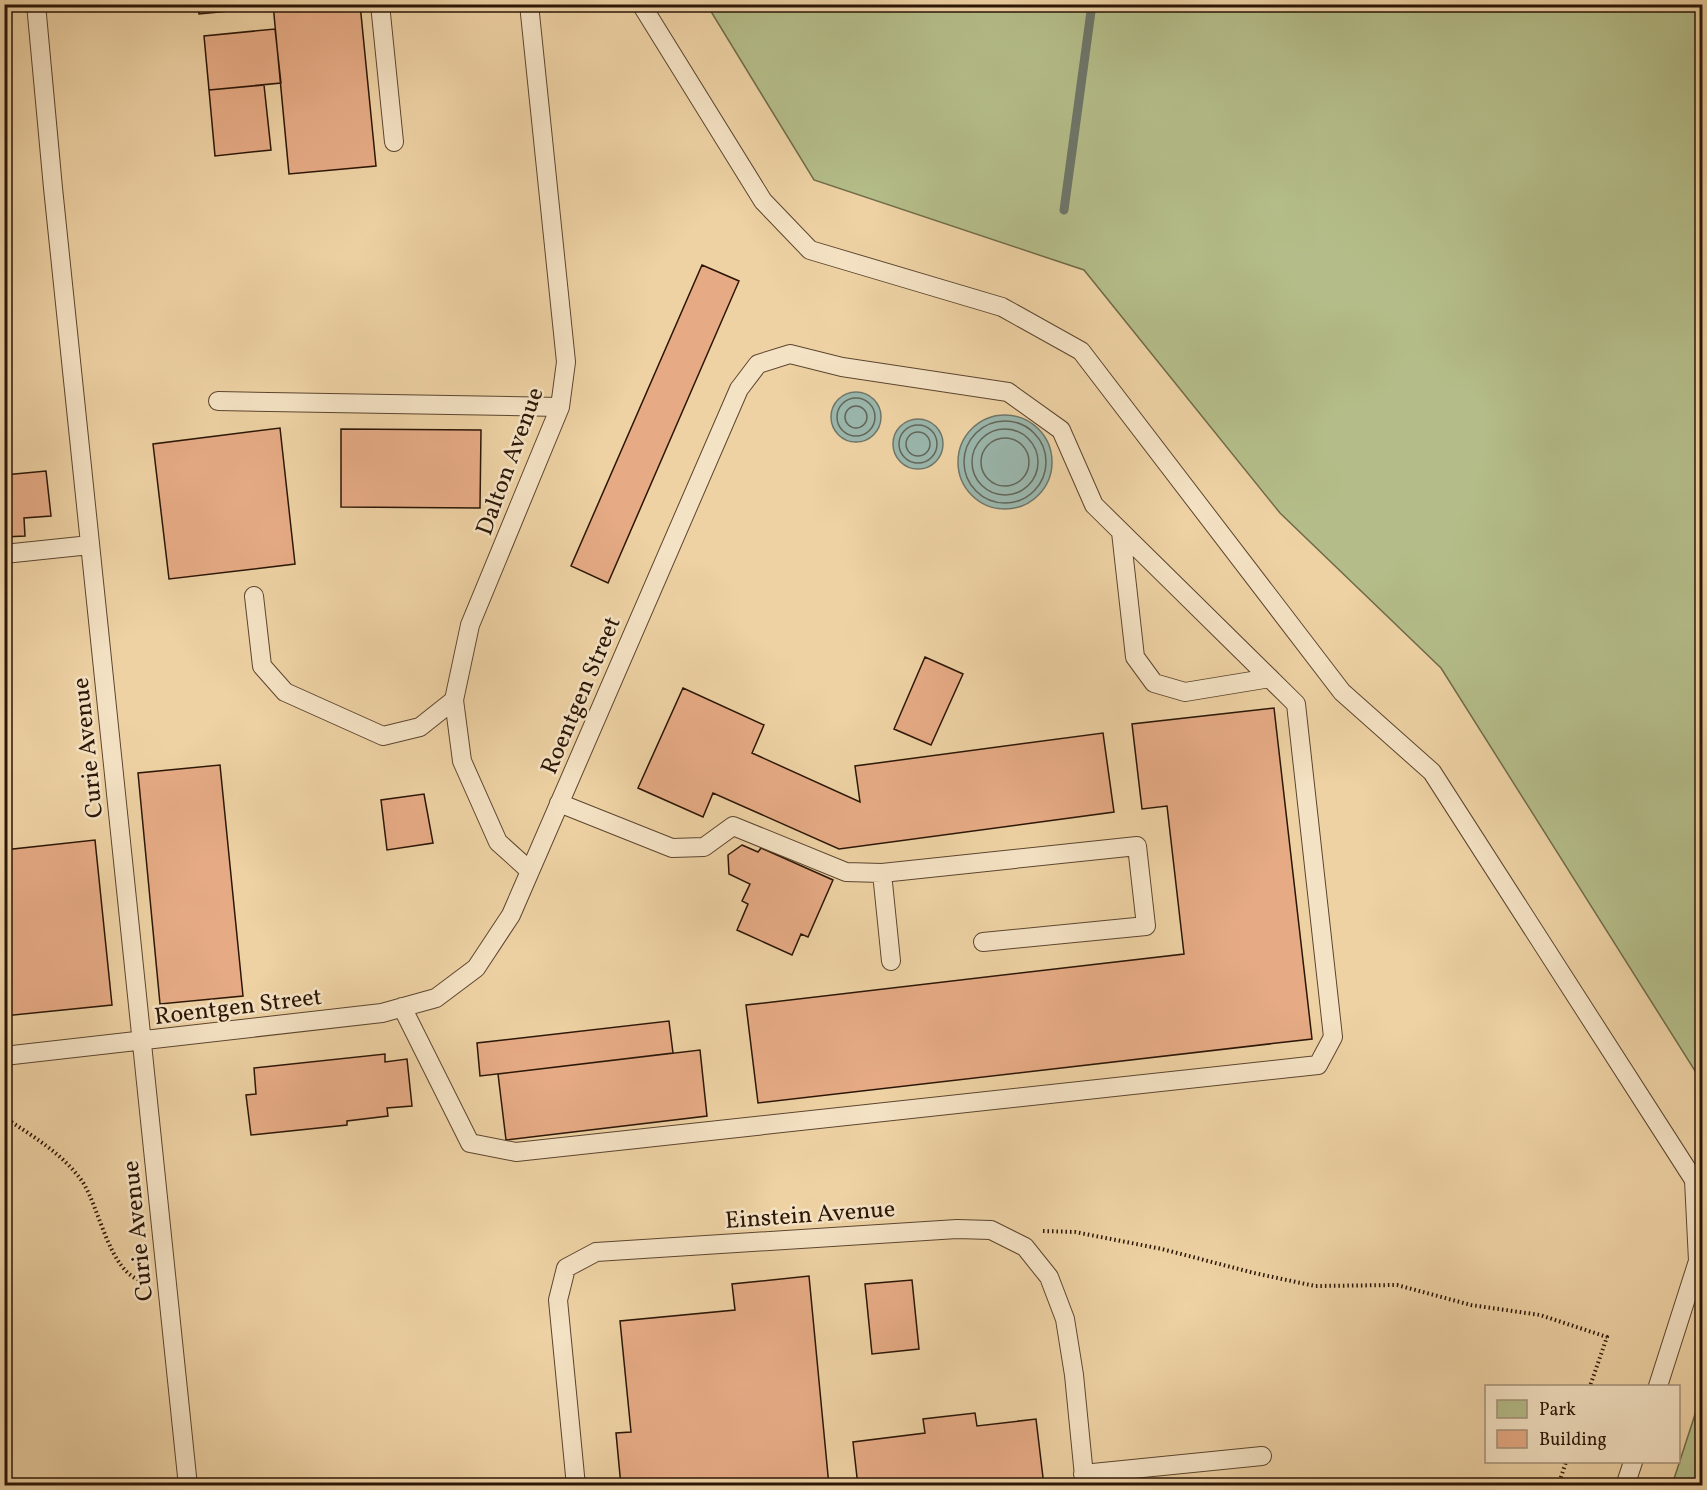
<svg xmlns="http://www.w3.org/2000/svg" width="1707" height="1490" viewBox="0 0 1707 1490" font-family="Vollkorn,serif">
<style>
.green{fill:#b4bd89;stroke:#706a48;stroke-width:1.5}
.water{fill:#9ab6ac;stroke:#6e766a;stroke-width:1.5}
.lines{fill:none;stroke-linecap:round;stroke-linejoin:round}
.shore{stroke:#626659;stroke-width:1.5}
.stream{stroke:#6e766a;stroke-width:9}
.building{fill:#e6ab85;stroke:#2b1606;stroke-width:1.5}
.lane-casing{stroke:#5c452e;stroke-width:20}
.path{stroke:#2b1606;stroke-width:4;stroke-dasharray:1.5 3;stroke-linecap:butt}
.lane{stroke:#f4e2c4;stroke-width:18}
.labels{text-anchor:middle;stroke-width:5;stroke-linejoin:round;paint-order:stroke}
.street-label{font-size:24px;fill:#2b1606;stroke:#f4e2c4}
</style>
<rect width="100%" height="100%" fill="#eed2a4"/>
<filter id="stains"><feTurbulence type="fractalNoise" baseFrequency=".00333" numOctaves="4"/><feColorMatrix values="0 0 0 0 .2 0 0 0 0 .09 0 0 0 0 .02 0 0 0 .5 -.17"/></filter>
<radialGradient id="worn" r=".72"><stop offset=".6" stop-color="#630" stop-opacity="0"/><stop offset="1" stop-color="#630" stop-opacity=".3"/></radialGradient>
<!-- green -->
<path class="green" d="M707,5H1702V1082L1441,668L1280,513L1084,270L814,180Z
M1702,1393V1485H1672Z"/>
<!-- water -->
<path class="water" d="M831 417a25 25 0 1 1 50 0a25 25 0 1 1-50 0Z
M958 462a47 47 0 1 1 94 0a47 47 0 1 1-94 0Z
M893 444a25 25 0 1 1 50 0a25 25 0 1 1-50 0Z"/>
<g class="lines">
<!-- shore -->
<path class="shore" d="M837 417a19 19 0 1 1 38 0a19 19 0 1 1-38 0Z
M845 417a11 11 0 1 1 22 0a11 11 0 1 1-22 0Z
M964 462a41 41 0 1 1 82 0a41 41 0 1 1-82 0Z
M899 444a19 19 0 1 1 38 0a19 19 0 1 1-38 0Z
M972 462a33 33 0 1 1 66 0a33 33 0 1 1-66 0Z
M906 444a12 12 0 1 1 24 0a12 12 0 1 1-24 0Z
M981 462a24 24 0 1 1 48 0a24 24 0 1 1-48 0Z"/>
<!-- stream -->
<path class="stream" d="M1064,210L1092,4"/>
</g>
<!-- building -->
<path class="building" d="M198,4H273V7L199,14Z
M273,4H360L376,166L289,174Z
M275,29L281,83L209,90L204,36Z
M264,85L271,150L215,156L209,90Z
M702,265L739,281L608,583L571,566Z
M4,345H8L11,384L4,385Z
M280,428L295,564L169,579L153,444Z
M341,429L481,430L480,508L341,507Z
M46,471L51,516L24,518L25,536L4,537V475Z
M925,657L963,674L931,745L894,729Z
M683,688L764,725L752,753L860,802L855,766L1103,733L1114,812L839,849L713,793L703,817L638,788Z
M1274,708L1312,1039L758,1103L746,1005L1184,954L1167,806L1142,809L1132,724Z
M220,765L243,996L160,1004L138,773Z
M424,794L433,843L387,850L381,800Z
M95,840L112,1005L4,1016V850Z
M742,845L758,852L761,848L833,880L808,937L801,934L792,955L737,930L748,904L742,901L750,884L729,874L728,855Z
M669,1021L673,1053L480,1076L477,1043Z
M700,1050L707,1116L506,1140L498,1074Z
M385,1054V1062L407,1059L412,1106L387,1108L388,1116L347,1121V1125L251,1135L246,1095L256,1094L254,1068Z
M809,1276L829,1486H621L616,1433L631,1432L620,1321L735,1310L732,1284Z
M912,1280L919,1349L872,1354L865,1284Z
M975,1413L977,1426L1036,1419L1044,1486H858L853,1442L925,1433L923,1419Z"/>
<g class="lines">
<!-- lane casing -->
<g class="lane-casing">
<path id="lane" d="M36,4L53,188L188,1486
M380,4L394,142
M529,4L566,362L560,407L470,625L454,700L462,761L498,842L530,871
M641,4L763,201L810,250L1002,307L1081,351L1342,692L1432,772L1694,1180L1698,1261L1658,1386
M218,401L560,407
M1121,532L1135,657L1154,683L1185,692L1270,678
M4,554L90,545
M254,596L262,666L285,692L383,736L420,727L454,700
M559,803L672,848L704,847L733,826L846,872L882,873L1137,846L1146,926L983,942
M882,873L891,961
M4,1056L382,1013L436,998L476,968L511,915L739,389L758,364L790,354L842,367L1008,392L1061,430L1094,505L1296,704L1333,1037L1318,1065L516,1152L470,1143L402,1007
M1083,1474L1262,1456
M576,1486L558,1300L566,1268L596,1252L957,1229L991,1230L1025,1247L1049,1277L1065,1319L1074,1375L1085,1486
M1625,1486L1633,1462"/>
</g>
<!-- path -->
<path class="path" d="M4,1117C32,1136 62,1153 82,1181C100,1208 109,1272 142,1281
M1043,1231L1075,1232L1162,1249L1254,1273L1315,1286L1397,1285L1471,1305L1540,1315L1607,1337L1590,1386
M1558,1486L1566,1462"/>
<!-- lane -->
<use href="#lane" class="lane"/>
</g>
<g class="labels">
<!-- street labels -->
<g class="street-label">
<text transform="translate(509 461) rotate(-70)" y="8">Dalton Avenue</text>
<text transform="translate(580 695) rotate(-67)" y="8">Roentgen Street</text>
<text transform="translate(87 748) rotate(-96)" y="8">Curie Avenue</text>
<text transform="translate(238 1006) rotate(-7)" y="8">Roentgen Street</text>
<text transform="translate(810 1214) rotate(-4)" y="8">Einstein Avenue</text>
<text transform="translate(137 1231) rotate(-96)" y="8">Curie Avenue</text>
</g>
</g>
<!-- margin -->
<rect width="1707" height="1490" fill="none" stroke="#eed2a4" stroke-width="24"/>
<rect x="6" y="6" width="1695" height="1478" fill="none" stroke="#2b1606" stroke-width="3"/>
<rect x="12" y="12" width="1683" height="1466" fill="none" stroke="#2b1606" stroke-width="1.5"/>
<!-- legend -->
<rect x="1485" y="1385" width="195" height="78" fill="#f4e2c4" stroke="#a49078" stroke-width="1.5"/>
<rect x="1497" y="1400" width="30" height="18" fill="#b4bd89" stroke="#a49078" stroke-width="1.5"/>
<text x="1539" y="1415" font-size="18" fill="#2b1606">Park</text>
<rect x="1497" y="1430" width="30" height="18" fill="#e6ab85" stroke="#a49078" stroke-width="1.5"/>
<text x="1539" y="1445" font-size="18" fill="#2b1606">Building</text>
<rect width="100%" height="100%" filter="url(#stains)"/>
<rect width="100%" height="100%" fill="url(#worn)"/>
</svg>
